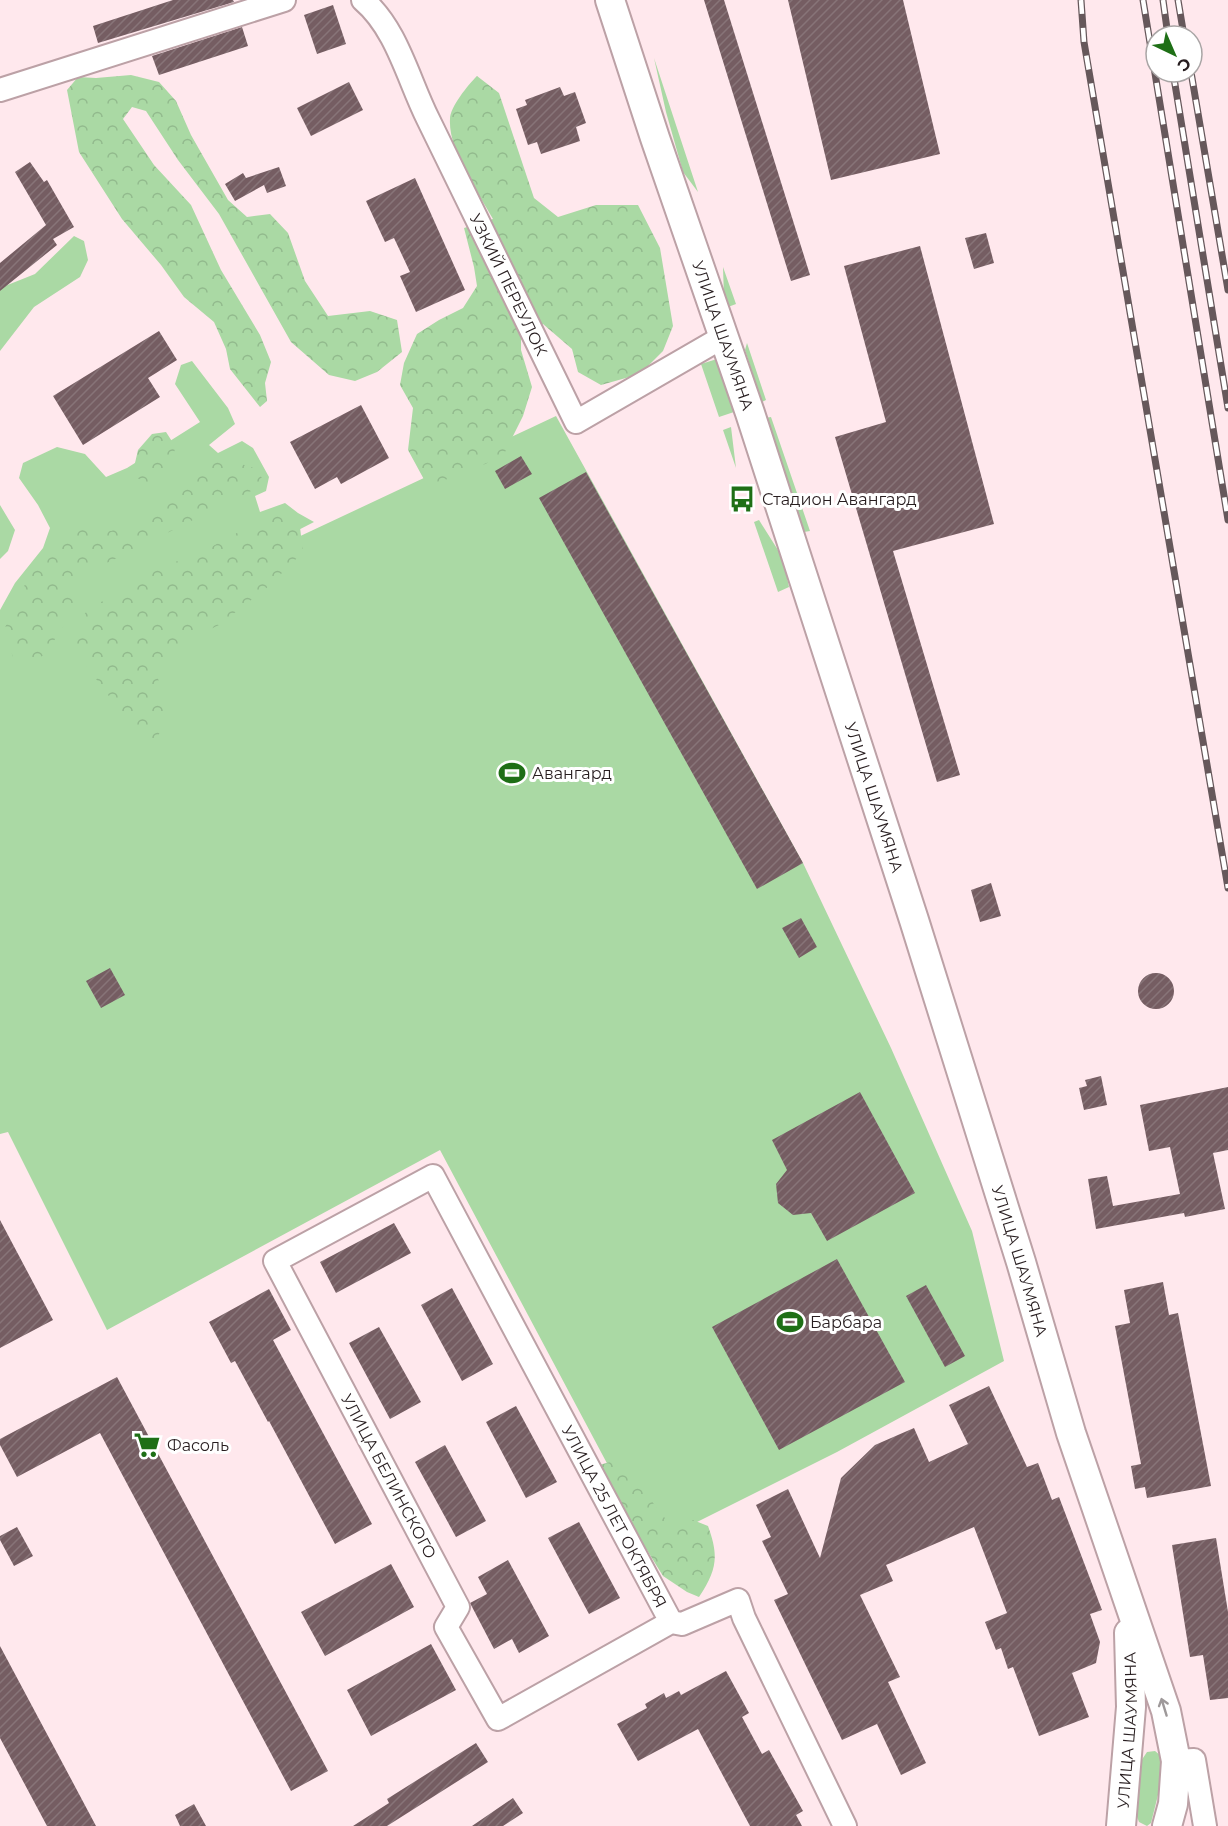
<svg xmlns="http://www.w3.org/2000/svg" width="1228" height="1826" viewBox="0 0 1228 1826" font-family="Montserrat,sans-serif">
<style>
.green{fill:#aad9a4}
.forest{fill:url(#forest-crowns)}
.building{fill:url(#building-hatch)}
.lines{fill:none;stroke-linecap:round;stroke-linejoin:round}
.minor-casing{stroke:#bca1a6;stroke-width:26}
.major-casing{stroke:#bca1a6;stroke-width:32}
.minor{stroke:#fff;stroke-width:22}
.major{stroke:#fff;stroke-width:28}
.rail-casing{stroke:#66585b;stroke-width:7}
.rail{stroke:#fff;stroke-width:4.5;stroke-dasharray:14;stroke-linecap:butt}
.oneway{stroke:#9e999a}
.labels{text-anchor:middle;stroke-width:6;stroke-linejoin:round;paint-order:stroke}
.street-label{font-size:16px;fill:#271d1f;stroke:#fff}
.poi-label{font-size:16px;fill:#271d1f;stroke:#fff;text-anchor:start}
</style>
<defs>
<pattern id="forest-crowns" width="20" height="18" patternUnits="userSpaceOnUse" patternTransform="scale(1.5)"><rect width="20" height="18" fill="#aad9a4"/><path d="M2 6a3 3 0 1 1 6 0M12 15a3 3 0 1 1 6 0" fill="none" stroke="#92ba8d"/></pattern>
<pattern id="building-hatch" width="6" height="6" patternUnits="userSpaceOnUse" patternTransform="scale(1.5)"><rect width="6" height="6" fill="#755d62"/><path d="M-1 1l2-2M0 6l6-6M5 7l2-2" fill="none" stroke="#877478"/></pattern>
</defs>
<rect width="100%" height="100%" fill="#ffe8ed"/>
<!-- green -->
<path class="green" d="M654,58L698,192L683,172L666,112Z
M74,236L84,241L88,260L80,277L34,307L0,351V288L35,274Z
M723,267L736,304L728,307L724,298Z
M747,343L766,400L762,402L745,350Z
M717,359L734,412L719,417L701,364Z
M192,361L228,408L235,424L209,445L218,453L242,441L253,448L269,477L266,491L255,496L260,512L285,503L298,513L314,522L130,616L556,416L803,863L891,1048L972,1231L1004,1361L837,1452L653,1544L618,1484L440,1150L107,1330L8,1132L0,1134V610L15,583L43,548L50,528L38,505L19,478L23,463L57,447L85,454L106,477L127,468L200,422L175,384L181,365Z
M771,417L810,531L804,532L765,418Z
M731,427L736,468L723,430Z
M0,505L15,530L8,551L0,559Z
M759,520L783,558L789,587L778,592L754,522Z
M1155,1751L1161,1756L1162,1779L1151,1823L1147,1826L1139,1822L1136,1814L1141,1761L1147,1752Z"/>
<!-- forest -->
<path class="forest" d="M131,75L159,82L176,101L191,135L228,200L247,217L270,214L288,233L305,281L328,316L370,311L397,320L402,352L377,372L355,381L329,375L291,342L219,214L178,160L146,111L132,107L123,119L154,165L191,205L221,270L260,335L271,362L265,383L267,401L260,407L230,369L226,349L214,322L184,297L161,265L122,219L79,152L67,90L78,77L96,78Z
M477,76L499,93L534,198L558,217L596,205H638L660,248L673,326L663,351L640,374L601,385L578,372L572,349L543,324L521,332V350L532,387L523,416L503,456L458,476L427,485L408,450L413,408L400,385L404,363L417,334L439,320L463,308L477,286L474,267L464,228L493,219C478,192 448,150 450,119C450,107 468,85 477,76Z
M166,432L175,446L173,467L153,485L132,476L138,450L152,434Z
M229,460L257,469L265,484L95,569L74,587L79,601L45,655L16,666L4,630L18,597L41,556L75,529L111,531L137,521L160,508L178,485L205,462Z
M281,509L299,519L303,552L269,586L219,625L174,647L154,669L167,701L165,722L156,740L137,729L108,695L73,648L85,613L135,579L213,546Z
M618,1460L629,1466L659,1512L674,1527L693,1520L708,1526C719,1556 717,1570 699,1597L687,1592L663,1576L619,1505L599,1465Z"/>
<!-- building -->
<path class="building" d="M173,0H233L234,2L98,43L93,26Z
M704,0H724L810,275L791,281Z
M788,0H903L940,154L831,180Z
M333,5L346,44L317,54L304,15Z
M242,27L248,46L159,75L152,56Z
M349,82L363,110L311,136L297,108Z
M560,87L564,96L575,92L586,123L576,127L580,141L541,154L537,142L528,145L516,109L527,105L525,100Z
M30,162L44,182L47,180L74,227L53,239L57,245L0,291V263L46,225L15,172Z
M279,167L286,186L267,193L264,185L235,201L225,184L243,173L246,178Z
M415,178L465,290L416,312L400,276L410,272L394,238L385,242L366,201Z
M986,233L994,263L974,269L965,238Z
M920,246L994,524L893,551L960,775L937,782L835,437L886,422L844,266Z
M159,331L177,360L148,378L160,397L83,445L53,396Z
M361,405L389,458L341,484L337,477L315,489L290,442Z
M521,456L532,474L505,489L495,471Z
M586,472L803,863L757,889L539,498Z
M991,883L1001,916L980,922L971,890Z
M801,918L817,947L799,958L782,928Z
M110,968L125,995L101,1008L86,981Z
M1138 991a18 18 0 1 1 36 0a18 18 0 1 1-36 0Z
M1101,1076L1107,1105L1084,1110L1079,1088L1087,1086L1085,1080Z
M1228,1087V1150L1213,1153L1225,1209L1185,1217L1184,1213L1096,1229L1088,1179L1107,1176L1113,1206L1180,1194L1170,1147L1149,1151L1140,1105Z
M860,1092L915,1193L827,1241L811,1213L793,1215L778,1203L776,1184L787,1170L772,1140Z
M0,1220L53,1320L0,1348Z
M394,1223L411,1253L336,1293L320,1262Z
M837,1259L905,1382L779,1450L712,1327Z
M1163,1282L1169,1315L1178,1313L1211,1486L1147,1498L1145,1487L1135,1489L1131,1466L1141,1464L1115,1326L1130,1323L1124,1290Z
M926,1285L965,1356L945,1367L906,1296Z
M452,1288L493,1364L462,1381L421,1305Z
M269,1289L291,1330L273,1340L372,1524L335,1544L269,1421L268,1422L235,1361L231,1363L209,1322Z
M379,1327L421,1402L390,1419L349,1343Z
M117,1377L328,1771L291,1791L100,1433L17,1477L0,1445V1439Z
M989,1386L1027,1467L1038,1463L1052,1500L1059,1497L1102,1610L1090,1614L1100,1642L1096,1663L1072,1673L1089,1717L1039,1736L1013,1667L1008,1669L1001,1648L996,1650L985,1622L1007,1613L974,1527L886,1565L893,1581L860,1595L900,1677L888,1682L926,1763L901,1775L877,1724L842,1740L774,1600L788,1594L762,1541L771,1537L756,1505L788,1489L820,1558L841,1478L875,1445L914,1428L929,1462L968,1444L949,1405Z
M516,1406L557,1482L526,1498L486,1422Z
M445,1445L486,1521L456,1537L415,1462Z
M579,1522L620,1598L589,1614L548,1538Z
M17,1527L33,1556L14,1566L0,1540V1536Z
M1216,1538L1228,1612V1698L1210,1700L1203,1655L1190,1657L1172,1545Z
M508,1560L549,1636L519,1653L512,1639L494,1649L470,1603L487,1594L478,1577Z
M391,1564L414,1607L325,1656L301,1612Z
M431,1644L456,1690L371,1736L347,1690Z
M0,1646L71,1779L96,1826H47L0,1738Z
M726,1671L749,1713L742,1717L762,1754L769,1750L803,1811L796,1815L802,1826H750L698,1729L638,1761L617,1724L647,1708L645,1704L664,1693L666,1698L679,1691L681,1695Z
M476,1743L488,1762L387,1826H353L389,1803L387,1799Z
M513,1798L523,1813L503,1826H472Z
M194,1804L206,1826H180L175,1815Z"/>
<g class="lines">
<!-- minor casing -->
<g class="minor-casing">
<g id="minor">
<path id="s1" d="M363,0C397,29 408,79 428,119C477,220 527,321 576,422L723,337"/>
<path d="M0,90L284,0"/>
<path id="s2" d="M671,1622L498,1719L446,1627L458,1607L275,1261L433,1176L671,1622L682,1624L738,1600L744,1618L845,1826"/>
<path d="M1176,1761L1194,1760L1205,1826"/>
</g>
</g>
<!-- major casing -->
<g class="major-casing">
<g id="major">
<path id="s3" d="M610,0L655,138L750,413L914,920L1021,1262L1071,1433L1166,1711L1176,1761L1173,1804L1167,1826"/>
<path id="s4" d="M1121,1826L1131,1707L1129,1633"/>
</g>
</g>
<!-- minor -->
<use href="#minor" class="minor"/>
<!-- major -->
<use href="#major" class="major"/>
<!-- rail casing -->
<g class="rail-casing">
<path id="rail" d="M1081,0L1084,42L1228,888
M1143,0L1228,520
M1163,0L1168,36
M1178,0L1184,36
M1173,72L1228,408
M1191,72L1228,290"/>
</g>
<!-- rail -->
<use href="#rail" class="rail"/>
</g>
<!-- one-way arrows -->
<defs><path id="oneway-shaft" d="M-6 0H5M1.5-3L5.5 0L1.5 3" fill="none" stroke-width="1.6" stroke-linecap="round" stroke-linejoin="round" transform="scale(1.5)"/></defs>
<use class="oneway" href="#oneway-shaft" transform="translate(1164 1707) rotate(-107)"/>
<!-- icons -->
<defs>
<g id="bus-bare" transform="scale(2.07)"><path d="M-5-6H5V4H4V6H2V4H-2V6H-4V4H-5ZM-3.5-4V0h7V-4ZM-3.5 1.2v1.5H-2V1.2ZM2 1.2v1.5H3.5V1.2Z" fill="#1e6f16" stroke="#fff" stroke-width="2.5" paint-order="stroke"/></g>
<g id="stadium-bare" transform="scale(2.07)"><path d="M0-5a6.5 5 0 1 0 0 10a6.5 5 0 1 0 0-10ZM-3.5-1.8h7v3.6h-7Z" fill="#1e6f16" stroke="#fff" stroke-width="2.5" paint-order="stroke"/></g>
<g id="supermarket-bare" transform="scale(2.07)"><path d="M-6-5.5h2.5l.6 2H6L4.5 2H-2.5L-4.4-4H-6ZM-1.5 3.2a1.3 1.3 0 1 0 .1 0ZM3 3.2a1.3 1.3 0 1 0 .1 0Z" fill="#1e6f16" stroke="#fff" stroke-width="2.5" paint-order="stroke"/></g>
</defs>
<g fill-rule="evenodd">
<use href="#bus-bare" x="742" y="499"/>
<use href="#stadium-bare" x="512" y="773"/>
<use href="#stadium-bare" x="790" y="1322"/>
<use href="#supermarket-bare" x="147" y="1445"/>
</g>
<g class="labels">
<!-- street labels -->
<g class="street-label">
<text dy="6" stroke="none"><textPath href="#s1" startOffset="321">УЗКИЙ ПЕРЕУЛОК</textPath></text>
<text dy="6" stroke="none"><textPath href="#s3" startOffset="354">УЛИЦА ШАУМЯНА</textPath></text>
<text dy="6" stroke="none"><textPath href="#s3" startOffset="840">УЛИЦА ШАУМЯНА</textPath></text>
<text dy="6" stroke="none"><textPath href="#s3" startOffset="1326">УЛИЦА ШАУМЯНА</textPath></text>
<text transform="translate(389 1476) rotate(62)" y="6">УЛИЦА БЕЛИНСКОГО</text>
<text dy="6" stroke="none"><textPath href="#s2" startOffset="1284">УЛИЦА 25 ЛЕТ ОКТЯБРЯ</textPath></text>
<text dy="6" stroke="none"><textPath href="#s4" startOffset="96">УЛИЦА ШАУМЯНА</textPath></text>
</g>
<!-- poi labels -->
<g class="poi-label">
<text x="762" y="505">Стадион Авангард</text>
<text x="532" y="779">Авангард</text>
<text x="810" y="1328">Барбара</text>
<text x="167" y="1451">Фасоль</text>
</g>
</g>
<!-- north arrow -->
<g transform="translate(1174 54) rotate(136)"><circle r="28" fill="#ffffff" stroke="#a9a5a5" stroke-width="1.5"/>
<path d="M0-4.5L10 22L0 15L-10 22Z" fill="#1e6f16"/>
<text y="-9" font-size="16" font-weight="bold" text-anchor="middle" fill="#271d1f">С</text>
</g>
</svg>
